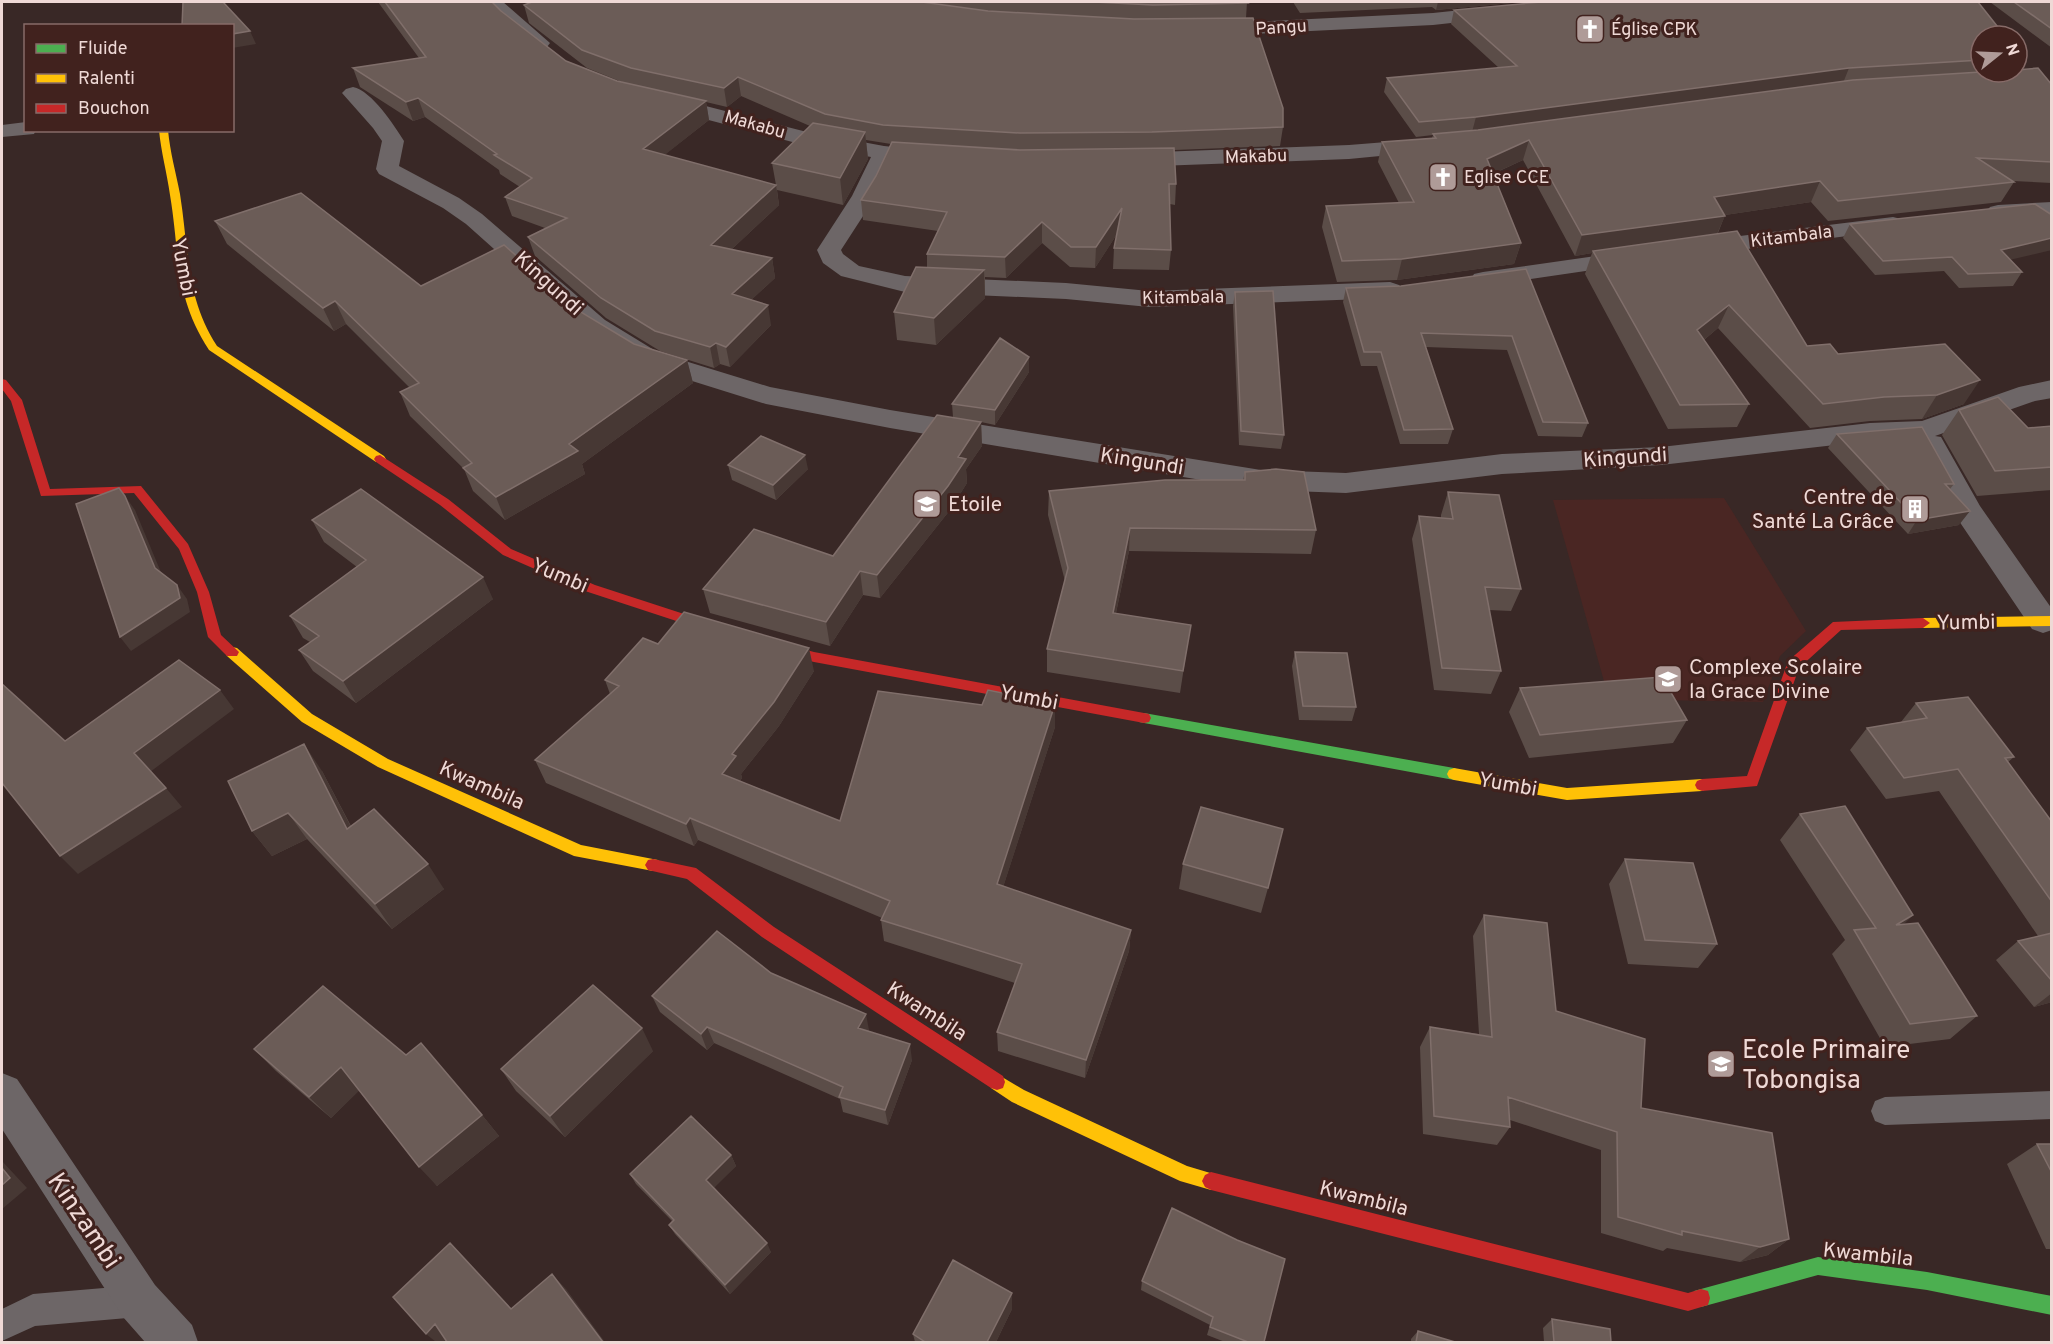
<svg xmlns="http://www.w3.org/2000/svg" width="2053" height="1344" viewBox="0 0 2053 1344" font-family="Overpass,sans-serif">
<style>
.built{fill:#4a2623}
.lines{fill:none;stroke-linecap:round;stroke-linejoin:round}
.lane{fill:#6d6667;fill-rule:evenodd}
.street{fill:#6d6667;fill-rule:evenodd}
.fast{fill:#4caf50;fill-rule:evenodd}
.slow{fill:#ffc107;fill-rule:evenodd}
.jam{fill:#c62828;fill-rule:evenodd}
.wall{fill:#5b4d48;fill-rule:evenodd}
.shaded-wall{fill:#473834}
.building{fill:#6b5c57;stroke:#806f6b;stroke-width:1.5}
.labels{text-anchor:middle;stroke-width:6;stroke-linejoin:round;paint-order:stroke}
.far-street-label{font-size:18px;fill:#efd9d6;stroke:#41221e}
.far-poi-label{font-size:18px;fill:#efd9d6;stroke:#41221e;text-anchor:start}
.street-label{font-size:21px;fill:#efd9d6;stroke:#41221e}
.poi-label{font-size:21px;fill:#efd9d6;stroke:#41221e;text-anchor:start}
.near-poi-label{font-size:26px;fill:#efd9d6;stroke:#41221e;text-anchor:start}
.near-street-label{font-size:26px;fill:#efd9d6;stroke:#41221e}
</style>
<rect width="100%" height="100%" fill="#392826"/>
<!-- built -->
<path class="built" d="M1724,498L1806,631L1780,656L1763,702L1609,699L1553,500Z"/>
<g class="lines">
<!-- lane -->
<path class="lane" d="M2052,1091V1119L1885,1125L1875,1121L1871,1111L1875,1101L1885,1097Z
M139,1285L150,1290L155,1301L150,1312L139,1317L35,1326L2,1341V1309L33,1294Z"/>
<!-- street -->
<path class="street" d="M484,2H503L550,43L547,47C542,48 538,50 533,47C519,40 491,15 484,2Z
M1539,2H1598L1595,6L1588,8L1433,25L1212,36L1205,34L1202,30L1205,26L1212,24L1433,13Z
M353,87C372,91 394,125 404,141L399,166L459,198L482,214L605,320L659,353L770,387L890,410L1261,470L1346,473L1502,454L1661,447L1870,423L1922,421L2019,387L2052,380V398L2035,401L1935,436L1941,437L1980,506L2052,609V630L2043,633L2032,629L1957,518L1917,444L1920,439L1870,441L1661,465L1502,474L1346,493L1261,490L890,428L766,404L641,365L587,332L466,224L443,208L379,174L376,169L382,141L373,128L342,93L346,89Z
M663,95L803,131L884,146L940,152L943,157L940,162L932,164L892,160L876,196L841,250L843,254L859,266L905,276L1066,283L1149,291L1390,282L1399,285L1403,290L1399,295L1390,298L1149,307L1066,299L905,292L841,276L823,263L817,250L852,196L871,157L800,144L655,106L652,101L655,96Z
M26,122V130H36L34,134L2,137V125Z
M1424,139L1432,141L1435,146L1432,151L1349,159L1131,167L1123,165L1120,160L1123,155L1131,153L1349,145Z
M2052,202V216L1998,219L1990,217L1986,212L1990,207L1998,205Z
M1893,217L1901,219L1905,224L1901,229L1700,255L1691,253L1688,248L1691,243L1700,241Z
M1631,251L1640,253L1643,258L1640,263L1483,286L1474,284L1471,279L1474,274L1483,272Z
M2,1073L17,1079L155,1285L192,1325L198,1342H145L123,1317L2,1129Z"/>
<!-- fast -->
<path class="fast" d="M1144,713L1454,768L1459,770L1461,774L1459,778L1454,780L1144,723L1139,722L1137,718L1139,714Z
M1818,1257L1927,1272L2052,1296V1315L1927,1290L1818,1275L1701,1307L1694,1305L1692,1298L1694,1291L1701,1289Z"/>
<!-- slow -->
<path class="slow" d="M159,130H168C170,152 176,173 180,194C189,250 185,296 217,346L384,456L386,459L384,462H376L209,350C174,296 180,255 170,195C167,173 161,152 159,130Z
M2052,616V626L1923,628L1916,623L1923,618Z
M232,647L237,648L312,714L388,759L581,845L658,860L661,865L658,870L653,871L574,856L378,767L302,722L227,656L225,652Z
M1454,768L1567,788L1702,779L1707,781L1709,785L1707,789L1702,791L1567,800L1454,780L1449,778L1447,774L1449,770Z
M997,1074L1024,1090L1187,1166L1217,1175L1220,1181L1217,1187L1211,1190L1180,1181L1012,1102L991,1088L989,1082L991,1076Z"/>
<!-- jam -->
<path class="jam" d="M2,379L6,380L22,400L50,489L141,486L188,544L209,592L221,635L239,652L237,656H227L208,637L197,592L179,549L134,493L41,496L11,401L2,389Z
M380,455L448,499L511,549L595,585L727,628L729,631L722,636L585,591L503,555L440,505L376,462L374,459L376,456Z
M1923,618L1930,623L1923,628L1841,630L1799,668L1757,786L1702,791L1697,789L1695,785L1697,781L1702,779L1747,776L1788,661L1833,622Z
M769,640L814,652L1144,713L1149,714L1151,718L1149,722L1144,723L814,662L764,649L762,645L764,641Z
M653,859L696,868L774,927L1003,1076L1005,1082L1003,1088L997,1090L991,1088L762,937L687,879L648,870L645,865L648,860Z
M1211,1172L1688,1293L1701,1289L1708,1291L1710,1298L1708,1305L1688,1311L1211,1190L1205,1187L1202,1181L1205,1175Z"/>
</g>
<!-- wall -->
<path class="wall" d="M378,2H492L501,11L566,61L617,81L627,84L587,68L529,23L524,5L532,2H1247L1246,18L1283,127L1280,146L1174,150L1176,184L1175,205L1170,204L1171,250L1169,270L1113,269L1114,248L1117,234L1095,268L1070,267L1042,243L1006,278L985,277V298L936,345L897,340L894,312L927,268V254L938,231L863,220L861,200L876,176L891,144L866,140L868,159L843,205L777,190L779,205L732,249L772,258L775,278L751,300L771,325L730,367L720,364L714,368L660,351L606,318L535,256L528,237L545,228L512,216L505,197L520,187L500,174L499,170L425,117L413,121L360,87L353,68L419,58ZM741,96L810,126L772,163L776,185L664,155L709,120L706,102L727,107Z
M1293,2H1522L1436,10L1432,7L1300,13Z
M1990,2H2052V48Z
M1454,10L1981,36V72L2052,85V183L2013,181L2014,182L2001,202L1828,221L1811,202L1725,215L1718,233L1807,346L1838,354L1964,404L1922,419L1870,421L1810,428L1718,328L1704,340L1749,404L1737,427L1668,429L1585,274L1592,253L1575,256L1523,160L1493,174L1521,243L1514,264L1397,280L1337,282L1322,227L1326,206L1399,203L1378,162L1382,142L1432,138L1433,135L1416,137L1384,92L1387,78L1499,68L1451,24Z
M2017,51L2023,58L2017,68Z
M215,221L421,286L579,311L634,344L687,360L693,383L582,464L585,474L505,520L473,491L464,469L410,416L400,392L410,388L346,324L334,331L227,244Z
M1850,224L2010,259L2022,272L2013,286L1959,288L1944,271L1875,275L1843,238Z
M1526,269L1588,423L1582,437L1538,436L1507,350L1426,347L1453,429L1448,444H1400L1377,366H1361L1343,302L1346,288L1401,286Z
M1235,292L1284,435L1281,449L1239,445L1233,306Z
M1029,357V372L995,425L981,422L982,446L966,469L967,483L950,510L880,598L863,595L830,646L710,613L703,589L833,556L953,417L952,404Z
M1959,410L2028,428L2052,426V490L1977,496L1942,435Z
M1837,434L1954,484L1950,489L1959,525L1908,534L1828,448Z
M728,465L808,469L776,500L732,480Z
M1245,472L1316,530L1311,554L1129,551L1116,613L1187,648L1180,693L1047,672V649L1065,581L1048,515L1049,491L1243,480Z
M1448,492L1521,589L1511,611L1489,610L1501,671L1491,694L1434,690L1412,539L1419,516L1441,518V515Z
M312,520L493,599L356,703L313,671L299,650L310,642L303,638L290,616L357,567L324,542Z
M658,644L814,671L779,726L741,774L742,778L740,781L840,821L982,705L1055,704V727L1003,887L1131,930L1129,951L1085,1078L998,1051L997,1032L1015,983L884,941L881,920L882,918L698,840L694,846L546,783L535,760L610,694L605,680Z
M1295,652L1356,707L1352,721L1299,720L1292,666Z
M1520,688L1687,720L1673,743L1529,758L1509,712Z
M1916,703L2014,757L2008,762L2052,822V1002L2034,1007L1996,960L2018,941L2038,936L1939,791L1886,799L1850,750L1867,728L1901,722Z
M322,771L351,826L444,889L392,929L307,839L272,856L252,831Z
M1800,814L1913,915L1903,924L1977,1016L1950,1039L1885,1047L1832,954L1845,940L1780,840Z
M1625,859L1717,944L1698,968L1628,964L1609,884Z
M1183,864L1268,888L1261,913L1179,889Z
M1484,915L1556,1011L1641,1108L1789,1239L1768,1255L1740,1262L1667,1248L1663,1251L1601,1233V1150L1510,1120V1127L1497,1145L1423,1134L1420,1047L1430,1027L1479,1034L1473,936Z
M771,973L869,1030L868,1031L912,1060L888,1125L843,1112L840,1099L714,1043L707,1050L660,1012L652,996Z
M254,1049L406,1055L482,1115L499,1136L437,1186L359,1090L331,1118L276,1071Z
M653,1051L565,1137L516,1091L501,1069Z
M2037,1144H2052V1249H2046L2007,1164Z
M731,1155L736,1166L714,1187L771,1252L730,1294L675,1234L669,1225L672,1221L636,1184L630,1174Z
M1142,1281L1264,1342H1225L1207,1335L1210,1325L1141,1290Z
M1012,1309L996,1342H915L913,1334Z
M1552,1319L1611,1342H1544L1543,1328Z
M1418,1331L1455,1342H1411V1339Z"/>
<!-- shaded-wall -->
<path class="shaded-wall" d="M1438,2H1522L1436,10Z
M250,31L256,44L232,48V34Z
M1849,68L1843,83L1472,132L1476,117Z
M738,77L741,96L727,107L724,88Z
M418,98L425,117L413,121L406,102Z
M706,101L709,120L647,169L643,149Z
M865,132L868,159L843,205L840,178Z
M1529,140L1523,160L1481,179L1487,159Z
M1820,181L1811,202L1705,218L1714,197Z
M776,185L779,205L715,265L711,245Z
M1122,208L1121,228L1095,268L1096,247Z
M1725,216L1716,236L1593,251L1592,253L1575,256L1582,235Z
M1042,222V243L1006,278L1005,257Z
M2052,238V250L1992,264L2001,250Z
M1521,243L1514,264L1397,280L1402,259Z
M772,258L775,278L736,314L732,294Z
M984,270L985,298L936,345L934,318Z
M335,301L346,324L334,331L323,308Z
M768,305L771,325L730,367L726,347Z
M1729,305L1718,328L1687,354L1697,330Z
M716,343L720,364L714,368L710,347Z
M1029,357V372L995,425V410Z
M687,360L693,383L582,464L585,474L505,520L496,497Z
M1980,380L1964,404L1922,419L1937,395Z
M981,422L982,446L966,469L967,483L950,510L880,598L877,575L958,457Z
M805,455L808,469L776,500L773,485Z
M125,496L135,510L165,582L155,568Z
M1970,511L1959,525L1908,534L1917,520Z
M1130,528L1129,551L1111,636L1113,613Z
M860,571L863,595L830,646L826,622Z
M483,577L493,599L356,703L343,681Z
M177,585L187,599L190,612L131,651L120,637Z
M809,648L814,671L779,726L741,774L742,778L728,797L722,774L732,754Z
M220,690L234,709L150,772L134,753Z
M1055,704V727L997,906V884Z
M304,744L322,771L365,854L347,829Z
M166,788L182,807L78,874L60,856Z
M288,813L307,839L272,856L252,831Z
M690,818L698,840L694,846L686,824Z
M428,864L444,889L392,929L375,904Z
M1913,915L1889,939L1896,925Z
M1131,930L1129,951L1085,1078L1086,1060Z
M2052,993V1002L2034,1007Z
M866,1014L869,1030L861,1044L858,1028Z
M707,1027L714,1043L707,1050L701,1034Z
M642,1028L653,1051L565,1137L550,1116Z
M910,1044L912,1060L888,1125L885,1110Z
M341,1067L361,1089L331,1118L309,1097Z
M482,1115L499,1136L437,1186L419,1167Z
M731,1155L736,1166L712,1190L706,1180Z
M2,1161L27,1188L2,1209Z
M1789,1239L1768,1255L1740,1262L1760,1247Z
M450,1243L466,1259L526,1324L511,1309Z
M767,1243L771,1252L730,1294L725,1285Z
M552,1274L566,1289L605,1342H603Z
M1012,1293V1309L996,1342H987Z
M435,1324L449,1342H436L426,1334Z"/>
<!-- building -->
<path class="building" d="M183,2H223L250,31L232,34V26H182Z
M385,2H492L501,11L566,61L617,81L706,101L643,149L776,185L711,245L772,258L732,294L768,305L726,347L716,343L710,347L655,331L601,298L528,237L567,218L505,197L532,178L494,155L497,154L418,98L406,102L353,68L426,57Z
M532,2H922L988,11L1134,19L1253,18L1283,108V127L1152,132L1020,133L883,125L825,114L738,77L724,88L631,68L582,50L524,5Z
M1094,2H1247L1248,3L1153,5Z
M1541,2H1978L2005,36H1981V60L1849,68L1476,117L1419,122L1387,78L1517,66L1454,10Z
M2014,2H2052V29Z
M2017,51L2023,58H2017Z
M2038,68L2052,85V162L1977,158L2014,182L1838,201L1820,181L1714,197L1725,216L1582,235L1529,140L1487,159L1521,243L1402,259L1342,261L1326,206L1414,202L1382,142L1436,138L1433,134L1478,130L1853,80L1981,72H2017V70Z
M813,123L865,132L840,178L772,163Z
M892,142L1020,150L1174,148L1176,184H1169L1171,250L1114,248L1122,208L1096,247H1071L1042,222L1005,257L927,254L947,212L861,200L876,176Z
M301,193L421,286L504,245L579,311L634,344L687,360L569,444L578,451L496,497L463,468L472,463L400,392L419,383L335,301L323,308L215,221Z
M2035,204L2052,215V238L2001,250L2022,272L1968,274L1952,257L1883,261L1850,224Z
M1737,231L1807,346L1830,344L1838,354L1945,344L1980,380L1937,395L1884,397L1823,404L1729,305L1697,330L1749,404L1680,405L1593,251Z
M916,267L984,270L934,318L894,312Z
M1526,269L1588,423L1543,422L1512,336L1421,333L1453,429L1404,430L1381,352H1364L1346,288L1401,286Z
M1273,291L1284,435L1241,431L1235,292Z
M1000,338L1029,357L995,410L952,404Z
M1998,397L2028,428L2052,426V467L1995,471L1959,410Z
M937,415L981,422L958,457L966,459L948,486L877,575L860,571L826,622L703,589L754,529L833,556Z
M1922,427L1954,484H1945L1970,511L1917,520L1837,434Z
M761,436L805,455L773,485L728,465Z
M1276,469L1304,472L1316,530L1130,528L1113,613L1191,625L1183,671L1047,649L1068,568L1049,491L1165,480H1245V472Z
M119,488L125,496L155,568L177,585L180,598L120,637L76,504Z
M361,489L483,577L343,681L299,650L319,636L290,616L366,560L312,520Z
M1448,492L1499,495L1521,589L1485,587L1501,671L1442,668L1419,516L1453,519Z
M684,612L809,648L774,702L732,754L736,756L722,774L840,821L878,691L982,705L988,690L1055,704L997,884L1131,930L1086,1060L997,1032L1022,964L881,920L890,901L690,818L686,824L535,760L619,686L605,680L643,638L658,644Z
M1295,652L1347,653L1356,707L1303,706Z
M179,660L220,690L134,753L166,788L60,856L2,783V684L65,741Z
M1662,677L1687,720L1540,735L1520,688Z
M1968,697L2014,757L2005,758L2052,822V902L1958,769L1904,778L1867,728L1927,718L1916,703Z
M304,744L347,829L374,809L428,864L375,904L288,813L252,831L228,781Z
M1845,806L1913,915L1896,925L1918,923L1977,1016L1910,1024L1854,930L1876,928L1800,814Z
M1201,807L1283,829L1268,888L1183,864Z
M1625,859L1693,863L1717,944L1645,940Z
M1484,915L1547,923L1556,1011L1645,1039L1641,1108L1772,1133L1789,1239L1760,1247L1682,1231V1235L1618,1217L1617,1132L1508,1097L1510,1127L1434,1116L1430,1027L1492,1037Z
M717,931L771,973L866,1014L858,1028L910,1044L885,1110L839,1097L843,1087L707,1027L701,1034L652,996Z
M2052,933V981L2018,941Z
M593,985L642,1028L550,1116L501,1069Z
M323,986L406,1055L421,1043L482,1115L419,1167L341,1067L309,1097L254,1049Z
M691,1116L731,1155L706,1180L767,1243L725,1285L669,1225L674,1220L630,1174Z
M2037,1144H2052V1173Z
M2,1168L10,1178L2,1185Z
M1172,1208L1237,1240L1285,1259L1264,1342H1248L1210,1327L1213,1317L1142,1281Z
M450,1243L511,1309L552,1274L603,1342H447L435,1324L426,1334L393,1297Z
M953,1260L1012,1293L987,1342H924H925L913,1334Z
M1552,1319L1610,1329L1611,1342H1554Z
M1418,1331L1455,1342H1416Z"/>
<!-- icons -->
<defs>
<g id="church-square" transform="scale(1.5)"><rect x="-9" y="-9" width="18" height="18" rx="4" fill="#af9b98" stroke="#41221e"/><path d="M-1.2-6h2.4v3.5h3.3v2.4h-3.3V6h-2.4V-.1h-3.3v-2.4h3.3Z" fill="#fff"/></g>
<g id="school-square" transform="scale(1.5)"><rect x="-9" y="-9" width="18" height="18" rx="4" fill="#af9b98" stroke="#41221e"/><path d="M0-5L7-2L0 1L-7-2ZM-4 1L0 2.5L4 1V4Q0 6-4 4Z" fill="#fff"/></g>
<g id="building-square" transform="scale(1.5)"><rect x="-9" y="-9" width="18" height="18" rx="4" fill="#af9b98" stroke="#41221e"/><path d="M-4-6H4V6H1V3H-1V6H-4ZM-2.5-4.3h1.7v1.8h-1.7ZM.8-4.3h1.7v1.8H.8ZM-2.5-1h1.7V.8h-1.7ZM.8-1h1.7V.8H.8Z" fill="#fff"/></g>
</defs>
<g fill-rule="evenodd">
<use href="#church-square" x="1590" y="29"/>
<use href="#church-square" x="1443" y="177"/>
<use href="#school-square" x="927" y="504"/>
<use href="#building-square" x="1915" y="509"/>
<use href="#school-square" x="1668" y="679"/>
<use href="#school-square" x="1721" y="1064"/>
</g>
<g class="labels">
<!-- far-street labels -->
<g class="far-street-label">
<text transform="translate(1281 27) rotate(-4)" y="6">Pangu</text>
<text transform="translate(755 124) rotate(16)" y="6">Makabu</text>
<text transform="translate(1256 156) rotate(-2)" y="6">Makabu</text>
<text transform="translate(1791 236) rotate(-7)" y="6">Kitambala</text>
<text transform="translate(1183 297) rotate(-1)" y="6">Kitambala</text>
</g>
<!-- far-poi labels -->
<g class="far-poi-label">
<text x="1611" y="35">Église CPK</text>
<text x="1464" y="183">Eglise CCE</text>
</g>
<!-- street labels -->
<g class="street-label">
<text transform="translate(184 267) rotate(79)" y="7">Yumbi</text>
<text transform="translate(549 283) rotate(42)" y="7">Kingundi</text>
<text transform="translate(1625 457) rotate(-4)" y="7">Kingundi</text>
<text transform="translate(1142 461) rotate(9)" y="7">Kingundi</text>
<text transform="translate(560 575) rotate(23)" y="7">Yumbi</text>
<text transform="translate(1966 622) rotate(-1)" y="7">Yumbi</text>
<text transform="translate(1029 697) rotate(11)" y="7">Yumbi</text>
<text transform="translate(1508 784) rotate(10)" y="7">Yumbi</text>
<text transform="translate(482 785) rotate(24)" y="7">Kwambila</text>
<text transform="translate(927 1011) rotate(33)" y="7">Kwambila</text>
<text transform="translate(1364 1198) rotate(14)" y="7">Kwambila</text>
<text transform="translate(1868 1254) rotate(6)" y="7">Kwambila</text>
</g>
<!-- poi labels -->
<g class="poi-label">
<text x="1894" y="504" text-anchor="end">Centre de<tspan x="1894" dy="24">Santé La Grâce</tspan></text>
<text x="948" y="511">Etoile</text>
<text x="1689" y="674">Complexe Scolaire<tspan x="1689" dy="24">la Grace Divine</tspan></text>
</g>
<!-- near-poi labels -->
<g class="near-poi-label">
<text x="1742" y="1058">Ecole Primaire<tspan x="1742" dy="30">Tobongisa</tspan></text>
</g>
<!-- near-street labels -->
<g class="near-street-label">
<text transform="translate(85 1220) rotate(56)" y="9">Kinzambi</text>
</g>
</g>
<!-- border -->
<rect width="2053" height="1344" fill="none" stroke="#efd9d6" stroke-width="6"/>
<!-- legend -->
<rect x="24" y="24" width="210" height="108" fill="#41221e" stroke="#876b68" stroke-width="1.5"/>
<rect x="36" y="44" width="30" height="9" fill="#4caf50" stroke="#876b68" stroke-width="1.5"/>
<text x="78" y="54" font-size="18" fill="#efd9d6">Fluide</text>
<rect x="36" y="74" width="30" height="9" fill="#ffc107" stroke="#876b68" stroke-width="1.5"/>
<text x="78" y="84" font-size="18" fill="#efd9d6">Ralenti</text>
<rect x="36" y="104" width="30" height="9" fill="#c62828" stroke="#876b68" stroke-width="1.5"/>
<text x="78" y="114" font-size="18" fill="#efd9d6">Bouchon</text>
<!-- north arrow -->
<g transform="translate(1999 54) rotate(72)"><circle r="28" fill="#41221e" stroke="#876b68" stroke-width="1.5"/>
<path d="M0-4.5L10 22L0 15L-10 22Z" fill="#af9b98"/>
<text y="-9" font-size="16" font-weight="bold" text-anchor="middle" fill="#efd9d6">N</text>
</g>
</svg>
